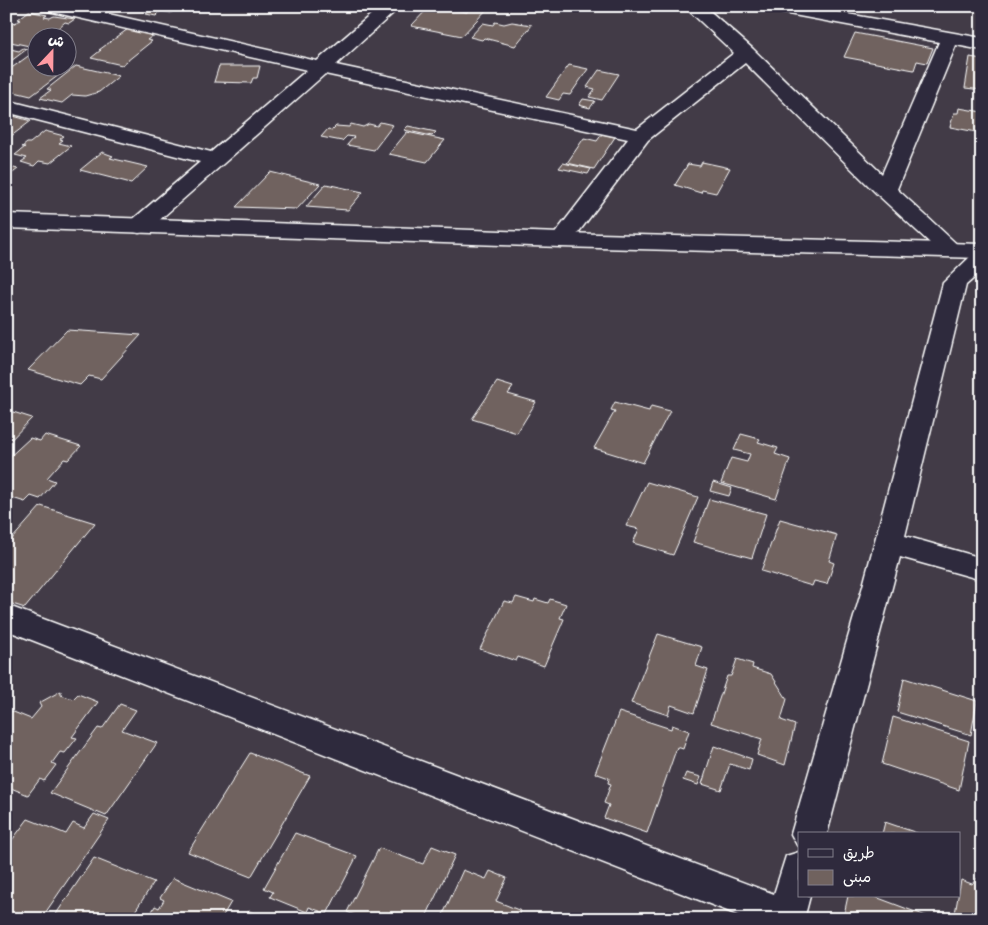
<svg xmlns="http://www.w3.org/2000/svg" width="988" height="925" viewBox="0 0 988 925" font-family="Mynerve,'Playpen Sans Arabic',sans-serif">
<style>
.building{fill:#70625e;stroke:#fff}
.lines{fill:none;stroke-linecap:round;stroke-linejoin:round}
.street-casing{stroke:#fff;stroke-width:3}
.secondary-casing{stroke:#fff;stroke-width:3}
.street{fill:#2f2a3d;fill-rule:evenodd}
.secondary{fill:#2f2a3d;fill-rule:evenodd}
</style>
<rect width="100%" height="100%" fill="#423b47"/>
<filter id="ink" filterUnits="userSpaceOnUse"><feTurbulence type="fractalNoise" baseFrequency=".02" numOctaves="2"/><feDisplacementMap in="SourceGraphic" scale="10" xChannelSelector="R" yChannelSelector="G"/><feConvolveMatrix kernelMatrix="1 2 1 2 8 2 1 2 1" color-interpolation-filters="sRGB"/></filter>
<g filter="url(#ink)">
<!-- building -->
<path class="building" d="M156,6H179L171,13L161,11L156,16L146,14Z
M430,6L467,12L472,6L488,8L462,36L411,26Z
M29,11L47,15L44,17L50,18L54,16L75,19L69,23L65,22L47,38H38V44L34,47L6,41V27L21,20L18,19Z
M495,22L504,24L512,22L532,25L515,46L484,38L482,40L470,37L483,23L493,25Z
M128,29L154,35L147,40L152,41L122,65L91,58L101,50H99Z
M855,33L933,48L927,63L917,61L914,70L844,57Z
M6,48L19,51L23,48L27,49L7,64Z
M31,54L38,55V68H68V65L71,66L31,96L6,90V72Z
M970,57L982,59V90L965,88Z
M569,65L588,69L570,95L563,94L559,100L546,97Z
M76,66L119,76L99,92L85,96L72,95L62,103L40,98L51,90L47,89Z
M219,66H260L257,78H253L251,83L214,82Z
M599,70L619,74L602,100L589,97L595,89L587,87Z
M583,99L595,101L590,108L579,105Z
M959,108L982,112V133L950,127L954,113H958Z
M6,114L31,121L6,140Z
M380,122L393,125L374,150L347,145L354,137L347,136L342,141L321,137L328,129L332,130L336,126L349,127L351,124L363,127L369,124L377,126Z
M408,126L436,132L432,136L404,130Z
M45,131L64,136L60,139L63,140L59,143L71,146L50,163L39,161L34,166L21,162L27,158L15,155L25,147H22L27,143H30Z
M407,132L445,140L427,162L389,154Z
M602,134L615,137L594,169L567,163L584,138L597,141Z
M102,152L113,156L110,158L148,167L131,183L80,170Z
M702,162L730,168L716,193L702,190L701,193L675,185L688,164L700,166Z
M563,163L591,169L588,174L559,168Z
M6,166L18,169L6,178Z
M270,172L320,184L297,209L236,207Z
M326,184L363,192L348,210L306,207Z
M67,330L141,335L101,379L89,376L80,385L28,370Z
M497,382L513,387L508,394L536,402L517,433L472,419Z
M615,402L649,411L651,406L670,411L643,463L594,448L615,411L611,410Z
M13,412L32,418L6,445V416H9Z
M741,434L760,439L758,442L778,448L775,454L790,459L776,499L721,483L731,458L747,462L750,454L734,450Z
M45,435L81,446L68,460L64,459L47,478L55,481L40,499L31,496L25,502L6,496V460L30,438L40,441Z
M647,482L698,497L673,555L633,543L639,529L626,526Z
M713,482L732,488L729,496L710,491Z
M709,499L766,514L752,558L693,542Z
M41,506L95,523L25,608L6,602V539L11,540Z
M780,519L837,535L829,561L834,563L827,584L814,581L812,586L761,571Z
M516,597L534,602L535,599L548,603L550,599L566,604L560,618L564,619L544,666L518,657L516,661L480,649L504,601L513,603Z
M658,634L702,647L696,666L708,670L694,713L671,705L668,715L631,703Z
M737,659L753,664L752,668L771,674L787,699L781,720L795,725L785,765L757,755L762,739L711,723L727,676H731Z
M904,678L977,701L971,735L897,712Z
M61,691V695L73,699L78,694L98,702L72,737L77,738L65,753L60,752L52,763L56,765L44,781L40,779L28,795L6,786V718L11,711L31,719L41,707L39,703Z
M120,704L136,710L122,730L157,743L106,816L50,793L98,728L102,729Z
M619,712L671,729L672,725L689,731L683,749L677,747L647,833L604,818L609,805L604,803L611,784L608,783L609,778L595,773Z
M893,717L969,741L959,790L882,764Z
M714,746L752,759L749,770L730,764L721,790L702,784Z
M250,753L310,776L251,877L188,852Z
M686,773L701,777L698,785L683,780Z
M94,814L109,820L41,919H6V848L28,819L66,834L73,823L84,828Z
M885,822L920,834H882Z
M295,833L357,856L327,914L309,907L307,912L270,897L273,892L264,888Z
M432,846L455,855L425,919H364L347,912L379,848L423,864Z
M94,858L154,882L130,919H57L59,915L56,914Z
M463,870L486,879L490,871L507,878L496,901L521,911L518,919H441Z
M979,876H982V919H954L961,880L972,884Z
M173,878L231,902L221,919H148L155,906L159,908L164,900L160,898Z
M848,896H873L934,919H843Z
M249,911L268,919H244Z"/>
<g class="lines">
<!-- street casing -->
<g class="street-casing">
<path id="street" d="M39,6H73L317,61L381,6H401L336,65L637,129L734,53L684,6H704L753,49L882,174L939,42L772,11L766,10L763,6H803L982,38V50L956,45L897,189L963,250L959,255L951,257L943,255L878,195L745,63L648,140L569,245L561,247L553,245L550,240L628,139L325,74L147,231L139,233L131,231L128,226L131,221L200,162L6,112V100L211,152L307,70L48,11L42,10Z
M982,251V271L966,285L905,536L982,558V580L900,557L827,834H799V846L797,845L791,834L863,586L943,283L974,253Z
M6,605L774,894L786,856L799,852V896H810L804,919H748L6,630Z"/>
</g>
<!-- secondary casing -->
<g class="secondary-casing">
<path id="secondary" d="M6,214L561,233L982,244V258L561,247L6,228Z"/>
</g>
<!-- street -->
<use href="#street" class="street"/>
<!-- secondary -->
<use href="#secondary" class="secondary"/>
</g>
</g>
<!-- margin -->
<rect width="988" height="925" fill="none" stroke="#2f2a3d" stroke-width="25"/>
<rect x="12" y="12" width="963" height="900" fill="none" stroke="#fff" stroke-width="2" filter="url(#ink)"/>
<!-- legend -->
<rect x="798" y="832" width="162" height="65" fill="#2f2a3d" stroke="#827f8b"/>
<rect x="808" y="849" width="25" height="8" fill="#2f2a3d" stroke="#827f8b"/>
<text x="843" y="858" font-size="15" fill="#ffffff">طريق</text>
<rect x="808" y="870" width="25" height="15" fill="#70625e" stroke="#827f8b"/>
<text x="843" y="882" font-size="15" fill="#ffffff">مبنى</text>
<!-- north arrow -->
<g transform="translate(52 52) rotate(22)"><circle r="24" fill="#2f2a3d" stroke="#827f8b"/>
<path d="M0-4L9 19L0 12L-9 19Z" fill="#ff9aa2"/>
<text y="-8" font-size="14" font-weight="bold" text-anchor="middle" fill="#ffffff">ش</text>
</g>
</svg>
